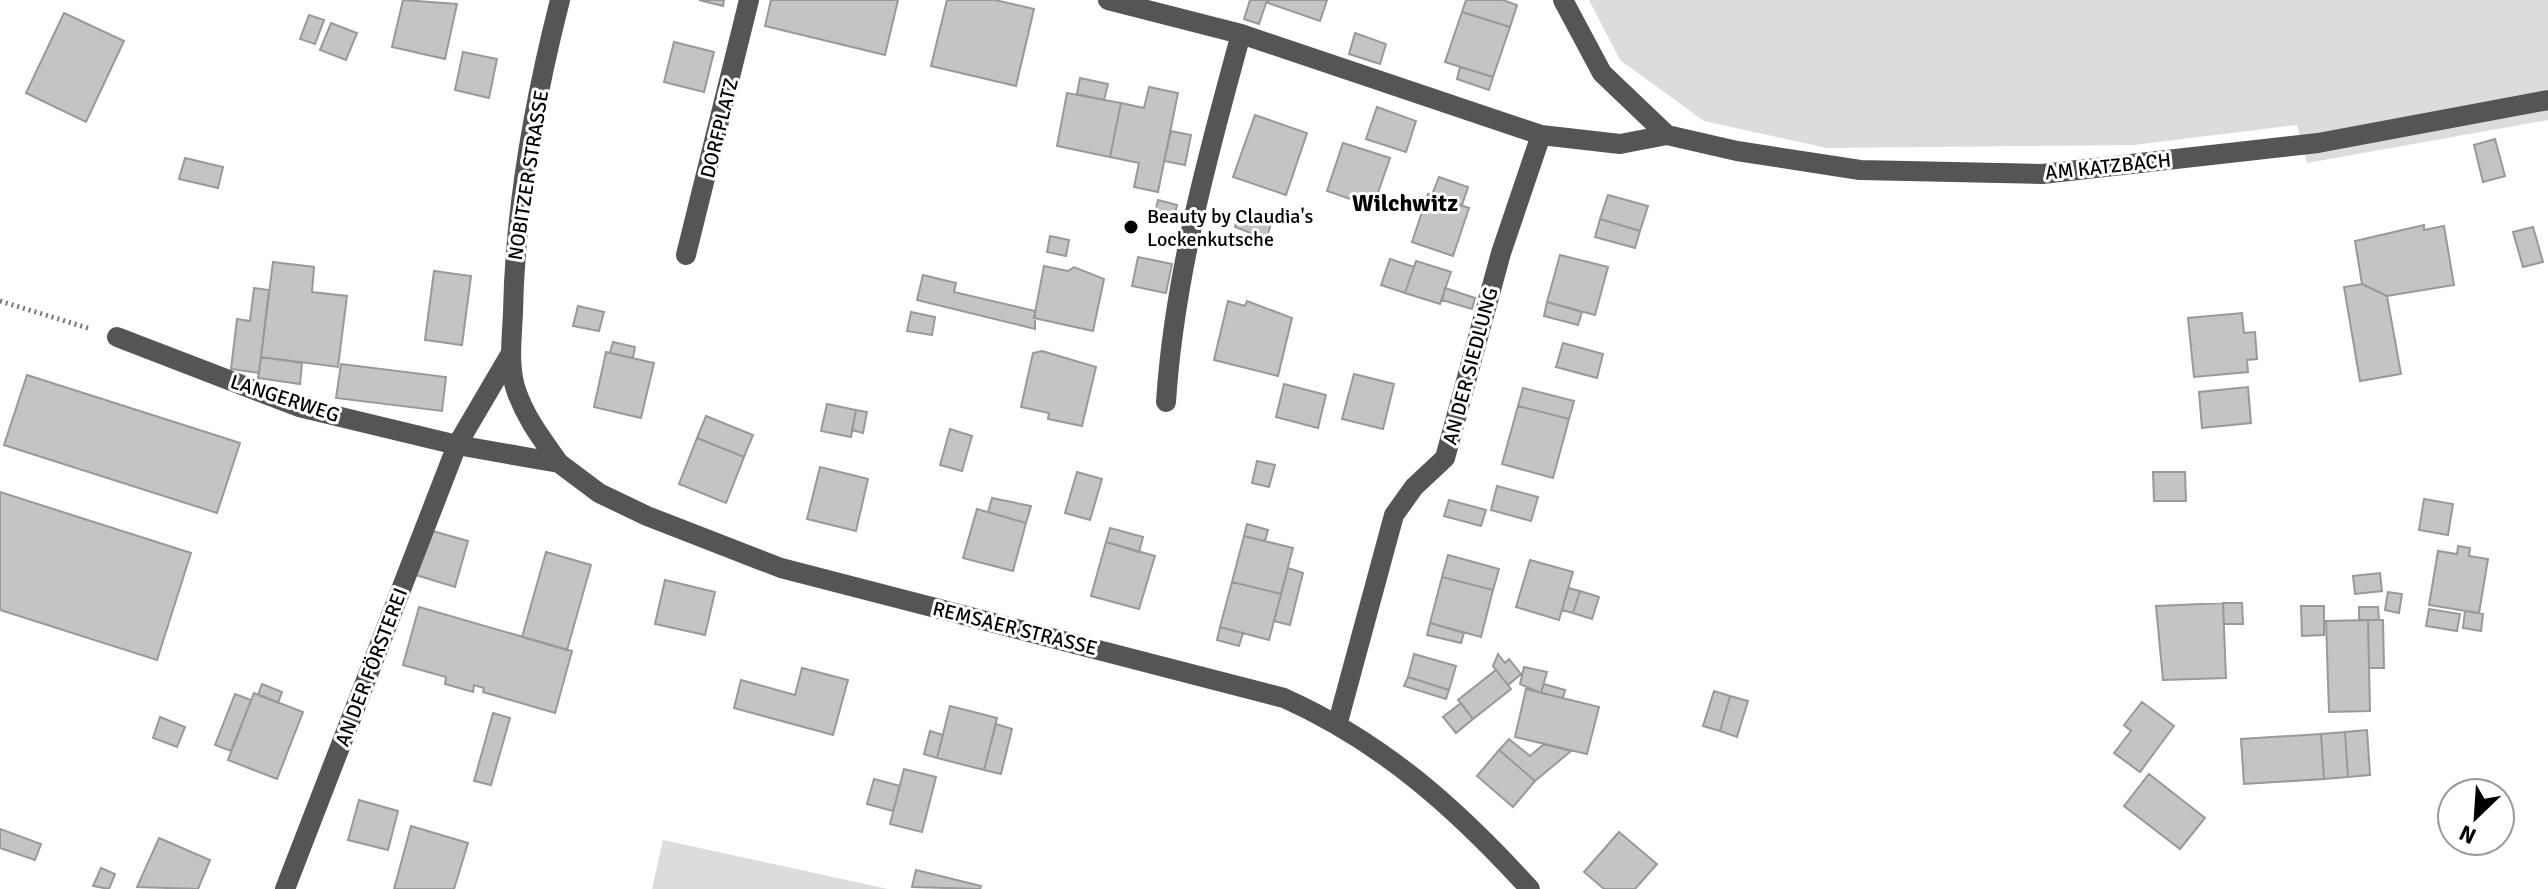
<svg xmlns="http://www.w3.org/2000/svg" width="2548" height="889" viewBox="0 0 2548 889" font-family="Signika,sans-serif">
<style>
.green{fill:#dcdcdc}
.building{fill:#c4c4c4;stroke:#999;stroke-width:2}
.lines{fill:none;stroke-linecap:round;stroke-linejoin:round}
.path{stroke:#777;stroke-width:5;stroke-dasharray:2 4;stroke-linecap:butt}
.minor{stroke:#555;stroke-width:20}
.poi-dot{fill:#000;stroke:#fff;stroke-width:3}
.labels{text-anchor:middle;stroke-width:6;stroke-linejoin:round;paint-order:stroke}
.street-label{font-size:20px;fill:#000;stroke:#fff}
.poi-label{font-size:20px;fill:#000;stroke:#fff;text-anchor:start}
.quarter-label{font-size:24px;font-weight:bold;fill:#000;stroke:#fff}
</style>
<rect width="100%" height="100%" fill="#fff"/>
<!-- green -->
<path class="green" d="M1589,0H2548V120L2307,163L2297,125L2134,145L1827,148L1704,121L1620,60Z
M663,840L888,889H652Z"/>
<!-- building -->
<path class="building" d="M403,0L457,4L445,59L392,47Z
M699,0H724L723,6Z
M771,0H898L885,55L765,26Z
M947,0H995L1034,9L1016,86L931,66Z
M1250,0H1267L1259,24L1244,19Z
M1269,0H1327L1320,21L1268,3Z
M1466,0H1503L1517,5L1510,27L1462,12Z
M1462,12L1510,27L1493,77L1445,62Z
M64,13L124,41L86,122L26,93Z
M309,15L324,20L315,44L300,39Z
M331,23L357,33L346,60L320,50Z
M1355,33L1386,44L1380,64L1349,54Z
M674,42L714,52L704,92L664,82Z
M463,52L497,59L489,98L455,90Z
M1460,67L1493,77L1489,90L1457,79Z
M1080,78L1108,84L1104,100L1077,94Z
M1149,87L1178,93L1158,192L1134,187L1139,163L1110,157L1121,103L1144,108Z
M1067,93L1121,103L1110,157L1057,146Z
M1377,107L1416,121L1406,152L1366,139Z
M1255,115L1307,133L1286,195L1233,177Z
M1171,131L1191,135L1185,165L1164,161Z
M2495,139L2505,176L2483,182L2474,145Z
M1343,143L1390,158L1373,207L1327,191Z
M185,158L223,167L218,188L179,179Z
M1439,177L1468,187L1462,205L1432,195Z
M1428,194L1469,208L1453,256L1412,242Z
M1608,195L1648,206L1640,231L1600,219Z
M1158,200L1177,205L1173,224L1153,221Z
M1239,213L1271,224L1266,239L1235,227Z
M1600,219L1640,231L1635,248L1595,237Z
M2424,225V230L2444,226L2454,285L2387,296L2362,284L2355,241Z
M2533,227L2543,262L2523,267L2513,232Z
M1050,236L1069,240L1066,256L1047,252Z
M1560,255L1608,267L1595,315L1547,302Z
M1138,257L1172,264L1166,293L1132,286Z
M1390,259L1414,267L1405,293L1381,285Z
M1416,261L1451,272L1440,304L1405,293Z
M273,262L314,267L312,292L347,296L338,367L261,357Z
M1044,266L1068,271L1074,267L1104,279L1093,331L1034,318Z
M434,271L471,276L462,345L425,340Z
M923,275L956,283L954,292L1035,311V329L917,300Z
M2362,284L2387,296L2401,374L2360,381L2344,287Z
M254,288L269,290L259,373L231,369L237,319L250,321Z
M1445,288L1475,298L1472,309L1442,300Z
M1228,301L1245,306L1247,301L1292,318L1278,376L1214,360Z
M1547,302L1582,312L1578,325L1544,316Z
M578,306L604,312L599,331L573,326Z
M911,312L935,317L932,335L907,331Z
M2242,313L2244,333L2255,332L2257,359L2247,360L2248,372L2194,377L2188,318Z
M613,342L635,347L633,358L610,353Z
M1563,343L1603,354L1597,378L1556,367Z
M1042,351L1096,367L1082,426L1048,419L1049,413L1021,407L1033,353Z
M606,352L654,363L641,418L594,407Z
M261,357L302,363L300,384L258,378Z
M341,364L446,377L442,411L336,398Z
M1354,374L1394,384L1383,429L1342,419Z
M27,375L240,443L217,513L4,445Z
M1284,384L1326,395L1318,428L1276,417Z
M2248,387L2251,423L2202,428L2199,392Z
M1523,388L1574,401L1569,419L1518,406Z
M827,404L856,410L851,437L821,431Z
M1518,406L1569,419L1553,478L1502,464Z
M856,410L867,412L863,433L852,430Z
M706,416L753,435L744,457L697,438Z
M950,429L972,436L962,471L940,465Z
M697,438L744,457L726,503L679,484Z
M1257,461L1275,465L1269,487L1252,483Z
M820,467L868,479L856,531L807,519Z
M1077,472L1102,479L1090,520L1065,513Z
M2153,472H2185L2186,501H2154Z
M1497,486L1538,497L1531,521L1491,510Z
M0,492L191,553L157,660L0,610Z
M992,498L1031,506L1026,523L988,512Z
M2424,499L2453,504L2448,535L2419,530Z
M1449,500L1486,510L1481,526L1444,516Z
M977,509L1026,523L1013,571L963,558Z
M1247,524L1268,530L1265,541L1244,536Z
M1110,528L1143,537L1139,552L1106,542Z
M429,530L468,541L455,587L416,575Z
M1244,536L1293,548L1281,594L1232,582Z
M1106,542L1155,556L1139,609L1091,596Z
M2458,546L2470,548L2469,556L2488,559L2479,613L2429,605L2438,551L2457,554Z
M546,552L591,565L567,650L522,637Z
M1448,555L1499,569L1493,590L1442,577Z
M1530,560L1573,572L1559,620L1516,607Z
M1288,568L1303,573L1290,625L1274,621Z
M2380,573L2382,591L2355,594L2353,576Z
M1442,577L1493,590L1481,637L1430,623Z
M665,580L715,592L705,635L655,624Z
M1232,582L1281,594L1269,640L1220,627Z
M1568,588L1580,591L1573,613L1562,610Z
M1580,591L1599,597L1592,619L1573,613Z
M2388,592L2402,594L2399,613L2385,610Z
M2223,603H2242L2243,624H2224Z
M2223,603L2226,678L2163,680L2156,606Z
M2301,606H2324V635L2302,636Z
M419,607L572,651L555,713L483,692L484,688L474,685L473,692L445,684L446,677L403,665Z
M2359,607H2378L2379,620H2359Z
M2429,609L2460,614L2457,631L2426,626Z
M2465,611L2483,614L2481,631L2463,628Z
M2368,620H2383L2384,668H2369Z
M2368,620L2370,711L2329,712L2326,621Z
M1430,623L1464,633L1461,643L1427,635Z
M1220,627L1243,633L1239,646L1217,640Z
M1414,654L1456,666L1449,690L1408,677Z
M1498,654L1505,663L1509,659L1521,674L1508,685L1493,666Z
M1524,667L1547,672L1541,693L1520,684Z
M802,668L848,680L833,735L734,708L741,680L795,695Z
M1496,670L1511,689L1473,719L1458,700Z
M1408,677L1449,690L1446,699L1404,686Z
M262,684L282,692L278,703L258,695Z
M1544,684L1565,690L1563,698L1541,693Z
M1526,689L1599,707L1587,754L1515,737Z
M1714,691L1730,696L1720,731L1703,726Z
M254,693L303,712L277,779L228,760Z
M235,694L251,700L231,751L215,745Z
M1730,696L1748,701L1737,737L1720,731Z
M2142,702L2174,726L2140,772L2114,753L2131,731L2124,725Z
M1461,703L1473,719L1456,733L1443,717Z
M950,706L997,718L984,770L937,758Z
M493,713L510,718L491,785L474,781Z
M160,717L185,727L177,747L153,738Z
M996,724L1012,729L1001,774L984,770Z
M2367,730L2370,775L2348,777L2345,732Z
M930,731L943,735L937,758L924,754Z
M2345,732L2348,777L2324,779L2321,734Z
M2321,734L2324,779L2244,784L2241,739Z
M1509,739L1530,756L1544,744L1571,751L1535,781L1499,750Z
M1499,750L1535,781L1513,807L1477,776Z
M904,769L936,777L922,832L890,824Z
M2149,774L2205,818L2180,849L2124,806Z
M874,779L900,786L893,811L867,804Z
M359,800L398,811L388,850L348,840Z
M411,826L468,843L454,889H394Z
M0,829L41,844L35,860L0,848Z
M1619,832L1657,864L1635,889H1604L1584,872Z
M159,838L210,860L198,889L137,887Z
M101,868L115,874L109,889L93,886Z
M916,870L981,886L980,889L912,887Z"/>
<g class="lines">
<!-- path -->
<path class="path" d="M0,301L91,329"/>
<!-- minor -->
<path class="minor" d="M1108,0L1241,34L1541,135L1620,144L1667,135L1737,151L1860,170L2042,174L2318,143L2548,100
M1563,0L1602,73L1667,135
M686,255L749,0
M117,337L299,407L457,445L559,463L599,493L647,516L781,568L1284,698C1384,743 1457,809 1530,889
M1166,402C1174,278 1208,154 1241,34
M559,463C542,439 526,419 516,390C508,366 512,337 513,312C515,207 534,102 560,0
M1338,722L1394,515L1414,487L1445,458L1501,253L1541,135
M285,889L457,445L511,353"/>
</g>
<!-- markers -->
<circle class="poi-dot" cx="1131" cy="227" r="8"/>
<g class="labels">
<!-- street labels -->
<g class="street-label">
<text transform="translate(719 128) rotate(-76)" y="7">DORFPLATZ</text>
<text transform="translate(2108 166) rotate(-6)" y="7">AM KATZBACH</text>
<text transform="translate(528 175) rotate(-81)" y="7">NOBITZER STRASSE</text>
<text transform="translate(1470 366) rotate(-75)" y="7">AN DER SIEDLUNG</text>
<text transform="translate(285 398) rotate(18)" y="7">LANGERWEG</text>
<text transform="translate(1015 628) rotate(14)" y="7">REMSAER STRASSE</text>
<text transform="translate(371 667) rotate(-69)" y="7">AN DER FÖRSTEREI</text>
</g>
<!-- poi labels -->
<g class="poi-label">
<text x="1147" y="223">Beauty by Claudia's<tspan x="1147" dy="23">Lockenkutsche</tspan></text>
</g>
<!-- quarter labels -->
<g class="quarter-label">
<text x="1405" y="211">Wilchwitz</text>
</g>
</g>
<!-- north arrow -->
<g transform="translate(2476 817) rotate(205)"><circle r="38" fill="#ffffff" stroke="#999999" stroke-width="2"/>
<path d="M0-6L14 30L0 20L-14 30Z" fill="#000000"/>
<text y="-12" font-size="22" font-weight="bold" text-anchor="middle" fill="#000000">N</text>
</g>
</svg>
